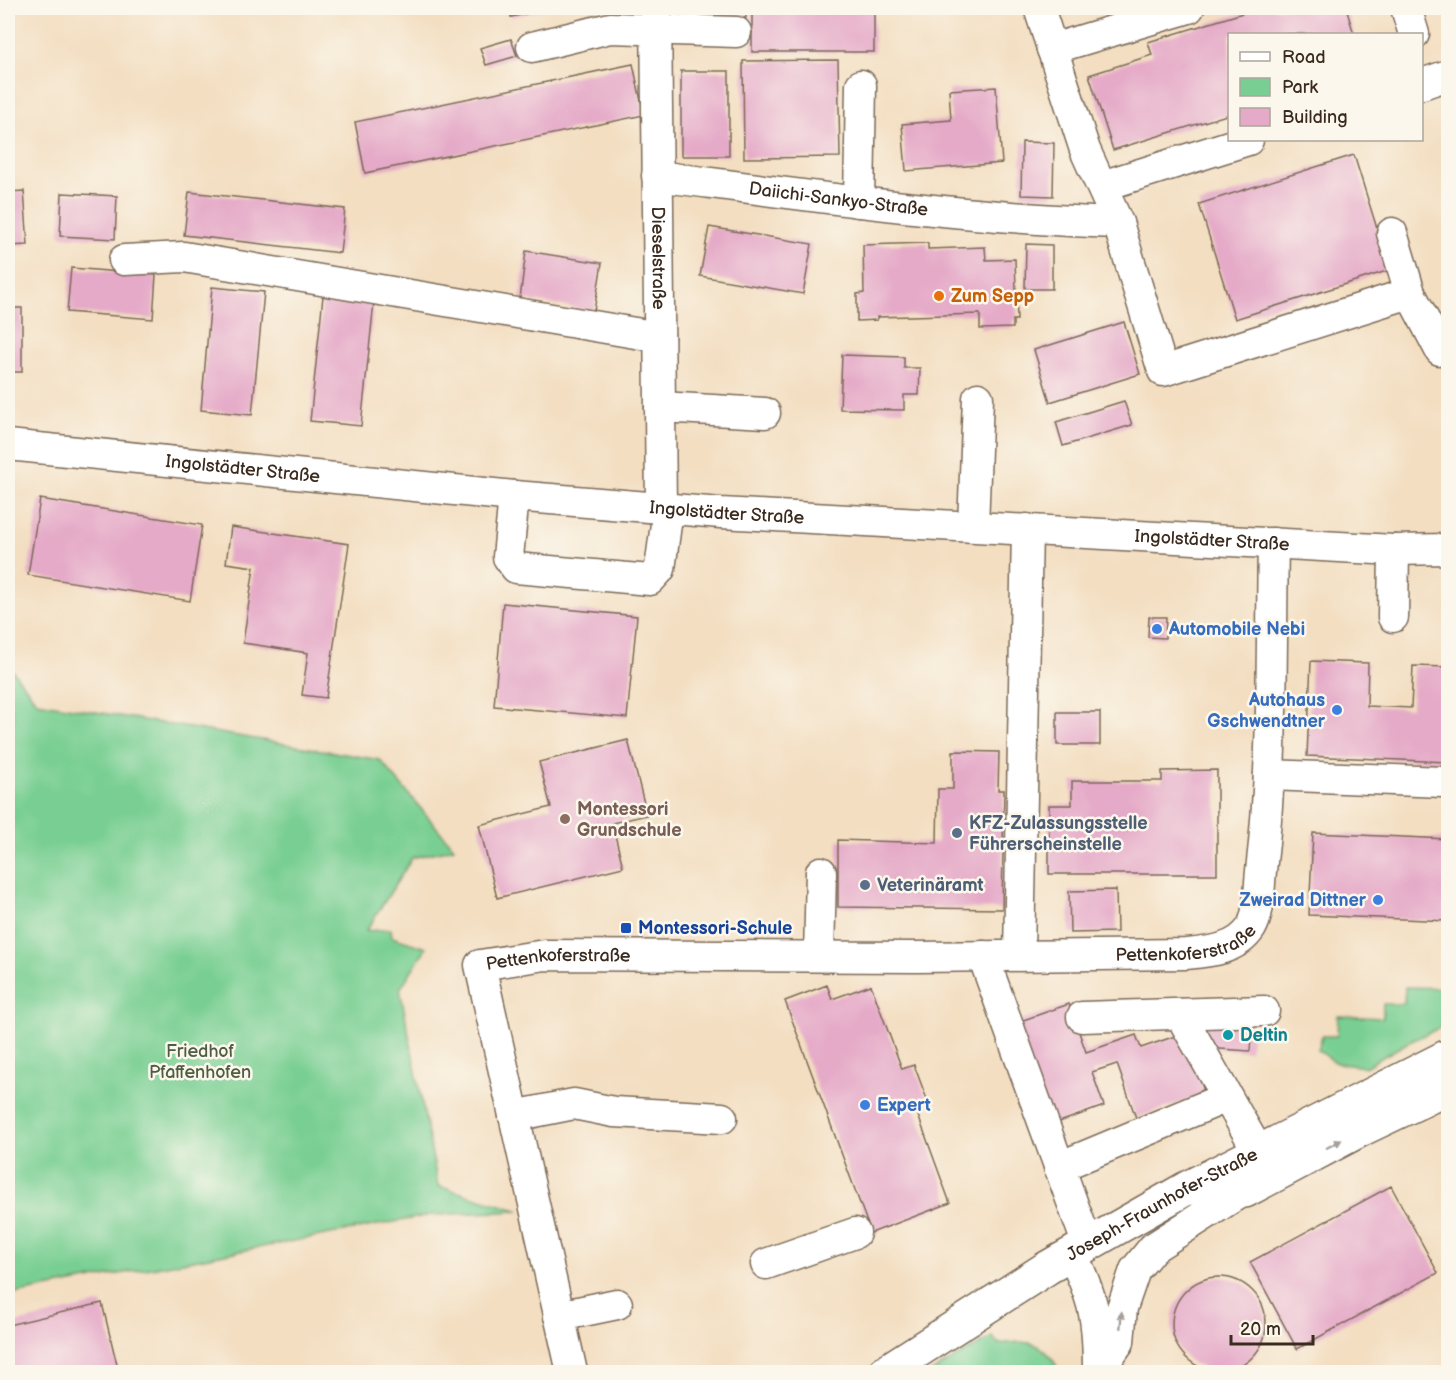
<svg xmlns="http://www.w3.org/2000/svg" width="1456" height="1380" viewBox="0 0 1456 1380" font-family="'Balsamiq Sans',sans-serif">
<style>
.green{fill:#79cf93;stroke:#5a7c58;stroke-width:1.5}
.building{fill:#e5aac8}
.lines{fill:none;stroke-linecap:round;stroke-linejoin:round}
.minor-casing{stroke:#7b6957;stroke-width:33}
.major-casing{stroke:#7b6957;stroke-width:36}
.minor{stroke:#fff;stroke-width:30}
.major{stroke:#fff;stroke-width:33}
.oneway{fill:#a79f9a}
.food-dot{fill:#e8710a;stroke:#fbf7ec;stroke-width:2}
.shop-dot{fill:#3f7fe0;stroke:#fbf7ec;stroke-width:2}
.education-dot{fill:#8d6e63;stroke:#fbf7ec;stroke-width:2}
.service-dot{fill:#5c6f8a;stroke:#fbf7ec;stroke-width:2}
.transit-dot{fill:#1a4fb4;stroke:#fbf7ec;stroke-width:2}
.culture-dot{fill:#0f9aa8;stroke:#fbf7ec;stroke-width:2}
.labels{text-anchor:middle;stroke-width:5;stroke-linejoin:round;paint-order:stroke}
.street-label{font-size:18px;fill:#3b2a1e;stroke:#fbf7ec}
.food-label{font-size:18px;font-weight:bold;fill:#c56008;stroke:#fbf7ec;text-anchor:start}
.shop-label{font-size:18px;font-weight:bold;fill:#366cbe;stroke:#fbf7ec;text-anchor:start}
.education-label{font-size:18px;font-weight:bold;fill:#785e54;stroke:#fbf7ec;text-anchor:start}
.service-label{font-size:18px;font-weight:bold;fill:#4e5e75;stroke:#fbf7ec;text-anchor:start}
.transit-label{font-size:18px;font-weight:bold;fill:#164399;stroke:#fbf7ec;text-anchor:start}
.culture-label{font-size:18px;font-weight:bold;fill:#0d838f;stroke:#fbf7ec;text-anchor:start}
.park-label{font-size:18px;fill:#4e5c41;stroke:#fbf7ec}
</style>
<rect width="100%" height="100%" fill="#fbf7ec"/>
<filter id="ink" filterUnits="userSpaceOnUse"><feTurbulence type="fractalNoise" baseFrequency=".0167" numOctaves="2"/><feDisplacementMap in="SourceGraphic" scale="12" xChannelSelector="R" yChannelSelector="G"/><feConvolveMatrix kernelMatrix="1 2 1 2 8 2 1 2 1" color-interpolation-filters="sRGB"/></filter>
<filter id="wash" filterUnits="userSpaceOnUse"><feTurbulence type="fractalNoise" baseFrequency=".008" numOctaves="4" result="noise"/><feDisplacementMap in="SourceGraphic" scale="24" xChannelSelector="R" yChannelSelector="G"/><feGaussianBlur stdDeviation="1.35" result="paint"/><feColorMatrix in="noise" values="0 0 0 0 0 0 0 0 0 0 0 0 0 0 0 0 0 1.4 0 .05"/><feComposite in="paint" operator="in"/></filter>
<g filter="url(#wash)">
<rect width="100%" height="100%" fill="#f3dec1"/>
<!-- green -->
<path class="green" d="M8,665L37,702L380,760L454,848L412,858L366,931L391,929L392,937L426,948L400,989L438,1186L520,1211L431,1215L8,1295Z
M1405,987L1448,988V1024L1407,1043L1365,1067L1336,1063L1318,1050L1322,1036H1337L1338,1016L1383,1018V1004H1404Z
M992,1337L999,1344C1032,1340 1044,1341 1060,1372H931Z"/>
<g id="blocks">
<!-- building -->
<path class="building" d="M509,8H551L511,17Z
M712,8H746V18H712Z
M752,8H874V52H752Z
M1259,8H1346L1354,34H1230V114L1113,150L1089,75L1152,55L1148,42Z
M511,39L517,56L486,65L480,48Z
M838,60L840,157L744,158L743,61Z
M633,64L644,115L365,173L355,122Z
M681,71H729V156H681Z
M996,87L1002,163L906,171L902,124L951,120L949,90Z
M1022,142L1054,143L1053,196L1021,195Z
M1354,155L1390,270L1235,319L1199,204Z
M24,191L28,245L8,246V192Z
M189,192L345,209L340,253L184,235Z
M62,193L117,196L115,239L60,236Z
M709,227L812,244L803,294L700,276Z
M928,243V249L985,247L986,260L1015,259L1017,320H1013V328L980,329V314L877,317V320L857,321V294L864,293L863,245Z
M1026,244L1052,245V289H1025Z
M526,251L602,263L594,311L520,299Z
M71,268L156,275L153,319L67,312Z
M212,287L264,292L252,415L201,410Z
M323,296L374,302L361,426L310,421Z
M8,308H22V372H8Z
M1124,322L1140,374L1050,402L1034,350Z
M842,355L904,357V368H920L919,395H904V410L840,409Z
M1124,401L1132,425L1063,446L1056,422Z
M40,499L202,525L190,601L28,575Z
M231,527L349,544L326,698L302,695L308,653L243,643L254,567L226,563Z
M503,603L637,616L627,718L494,706Z
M1149,617H1166L1165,638L1148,637Z
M1311,661L1368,663L1367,706L1411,708L1413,666L1448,667V762L1307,756Z
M1057,712H1100V745H1057Z
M628,740L647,815L612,823L623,867L497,898L479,825L551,807L539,762Z
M953,751L999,752L998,790H1004L1002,909L838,907V840L937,843L938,789H953Z
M1217,770V874H1049V805H1072V781H1162V771Z
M1313,833L1448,839V921L1309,915Z
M1116,890L1117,932L1070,933L1069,891Z
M827,985L832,999L871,985L902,1069L914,1065L928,1102L915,1107L950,1203L871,1233L785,1001Z
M1069,1004L1086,1052L1136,1035L1141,1048L1184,1033L1205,1094L1136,1118L1117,1064L1092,1072L1104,1106L1051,1125L1015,1023Z
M1206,1020L1252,1023L1250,1051L1205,1048Z
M1391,1186L1438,1273L1297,1349L1250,1262Z
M1172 1324a47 47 0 1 1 94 0a47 47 0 1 1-94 0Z
M102,1303L118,1369L101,1372H8V1325Z"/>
</g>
</g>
<g filter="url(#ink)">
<use href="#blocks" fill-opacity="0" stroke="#7b6957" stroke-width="1.5"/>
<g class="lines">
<!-- minor casing -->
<g class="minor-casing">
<g id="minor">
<path id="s1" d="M656,8L661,508"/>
<path d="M1039,8L1085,150L1118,223L1163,371L1410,293"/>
<path d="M1406,8L1414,34"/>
<path d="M532,47L610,28L736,32"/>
<path d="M1052,49L1189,8"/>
<path d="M1422,84L1448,75"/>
<path id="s2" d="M657,176C811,196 963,218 1118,223"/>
<path d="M1102,186L1248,140"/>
<path d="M859,202L861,85"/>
<path d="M1392,233L1410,293L1440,350L1448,347"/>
<path d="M124,260L184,257L659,337"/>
<path d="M660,407L765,413"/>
<path id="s3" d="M8,445L514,496L721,513L1394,550L1448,549"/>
<path d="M514,496L508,557L516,568L650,580L660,569L668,509"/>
<path d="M973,526L978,398"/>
<path d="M1393,617L1394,550"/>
<path d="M1269,775L1443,782"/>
<path d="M1019,955L1027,529"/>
<path d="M819,956L821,872"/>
<path d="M983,956L1088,1246"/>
<path d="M1180,1014L1258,1151"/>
<path d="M1082,1017L1264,1011"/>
<path d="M514,1116L574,1104L614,1112L722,1118"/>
<path d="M1059,1167L1227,1097"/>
<path d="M1072,1254C1095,1302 1098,1320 1098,1372"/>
<path d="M766,1264L855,1233"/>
<path d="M559,1316L617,1304"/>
<path id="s4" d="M572,1372L480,965L545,955L917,957L1186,954C1208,952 1237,950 1251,928C1260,913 1259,888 1261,871C1274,763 1271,652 1273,543"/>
<path d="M1098,1372L1119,1342L1122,1308L1135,1270L1153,1248L1253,1184"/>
</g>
</g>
<!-- major casing -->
<g class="major-casing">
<g id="major">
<path d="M1189,1188L1245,1191L1362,1129L1448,1088"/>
<path id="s5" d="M885,1372L1047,1268L1187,1188L1448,1056"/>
</g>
</g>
<!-- minor -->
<use href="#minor" class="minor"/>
<!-- major -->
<use href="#major" class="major"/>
</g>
<!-- one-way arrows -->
<defs><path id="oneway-solid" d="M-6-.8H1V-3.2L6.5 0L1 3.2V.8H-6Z" transform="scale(1.5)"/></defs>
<g class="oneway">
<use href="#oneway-solid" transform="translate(1334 1144) rotate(-28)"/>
<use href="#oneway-solid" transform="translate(1121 1320) rotate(-85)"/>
</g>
</g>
<!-- markers -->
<circle class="food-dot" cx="939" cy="296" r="6"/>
<g class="shop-dot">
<circle cx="1157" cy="629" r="6"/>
<circle cx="1337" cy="710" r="6"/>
<circle cx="1378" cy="900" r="6"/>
<circle cx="865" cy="1105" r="6"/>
</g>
<circle class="education-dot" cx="565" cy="819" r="6"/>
<g class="service-dot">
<circle cx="957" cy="833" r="6"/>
<circle cx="865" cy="885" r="6"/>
</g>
<rect class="transit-dot" x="620" y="922" width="12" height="12" rx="3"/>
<circle class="culture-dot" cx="1228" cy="1035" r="6"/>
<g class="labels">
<!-- street labels -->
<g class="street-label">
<text dy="6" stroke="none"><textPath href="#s2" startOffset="183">Daiichi-Sankyo-Straße</textPath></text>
<text dy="6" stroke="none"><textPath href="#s1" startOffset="250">Dieselstraße</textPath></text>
<text dy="6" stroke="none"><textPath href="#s3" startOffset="236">Ingolstädter Straße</textPath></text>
<text dy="6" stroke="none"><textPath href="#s3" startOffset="722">Ingolstädter Straße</textPath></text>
<text dy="6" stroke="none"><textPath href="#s3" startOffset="1208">Ingolstädter Straße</textPath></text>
<text dy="6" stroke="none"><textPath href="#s4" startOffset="1126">Pettenkoferstraße</textPath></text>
<text dy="6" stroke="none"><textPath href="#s4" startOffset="496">Pettenkoferstraße</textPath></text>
<text dy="6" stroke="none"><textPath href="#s5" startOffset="324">Joseph-Fraunhofer-Straße</textPath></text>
</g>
<!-- food labels -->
<g class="food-label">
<text x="951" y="302">Zum Sepp</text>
</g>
<!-- shop labels -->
<g class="shop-label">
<text x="1169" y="635">Automobile Nebi</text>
<text x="1325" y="706" text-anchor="end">Autohaus<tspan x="1325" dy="21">Gschwendtner</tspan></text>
<text x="1366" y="906" text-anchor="end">Zweirad Dittner</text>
<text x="877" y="1111">Expert</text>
</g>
<!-- education labels -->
<g class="education-label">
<text x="577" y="815">Montessori<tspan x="577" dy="21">Grundschule</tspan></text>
</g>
<!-- service labels -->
<g class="service-label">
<text x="969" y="829">KFZ-Zulassungsstelle<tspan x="969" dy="21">Führerscheinstelle</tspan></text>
<text x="877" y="891">Veterinäramt</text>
</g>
<!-- transit labels -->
<g class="transit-label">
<text x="638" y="934">Montessori-Schule</text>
</g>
<!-- culture labels -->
<g class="culture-label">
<text x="1240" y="1041">Deltin</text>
</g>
<!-- park labels -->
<g class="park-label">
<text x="200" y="1057">Friedhof<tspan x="200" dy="21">Pfaffenhofen</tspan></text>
</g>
</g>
<!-- margin -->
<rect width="1456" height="1380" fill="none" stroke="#fbf7ec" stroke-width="30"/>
<!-- legend -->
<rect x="1228" y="33" width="195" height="108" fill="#fbf7ec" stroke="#aea59a" stroke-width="1.5"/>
<rect x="1240" y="52" width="30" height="9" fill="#ffffff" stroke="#aea59a" stroke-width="1.5"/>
<text x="1282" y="63" font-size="18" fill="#3b2a1e">Road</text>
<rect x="1240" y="78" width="30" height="18" fill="#79cf93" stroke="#aea59a" stroke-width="1.5"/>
<text x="1282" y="93" font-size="18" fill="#3b2a1e">Park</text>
<rect x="1240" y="108" width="30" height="18" fill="#e5aac8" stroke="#aea59a" stroke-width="1.5"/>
<text x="1282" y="123" font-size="18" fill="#3b2a1e">Building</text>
<!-- scale -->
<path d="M1231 1335v9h82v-9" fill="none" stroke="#3b2a1e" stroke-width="3"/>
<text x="1240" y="1335" font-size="18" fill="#3b2a1e" stroke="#fbf7ec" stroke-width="4.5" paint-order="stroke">20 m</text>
</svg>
